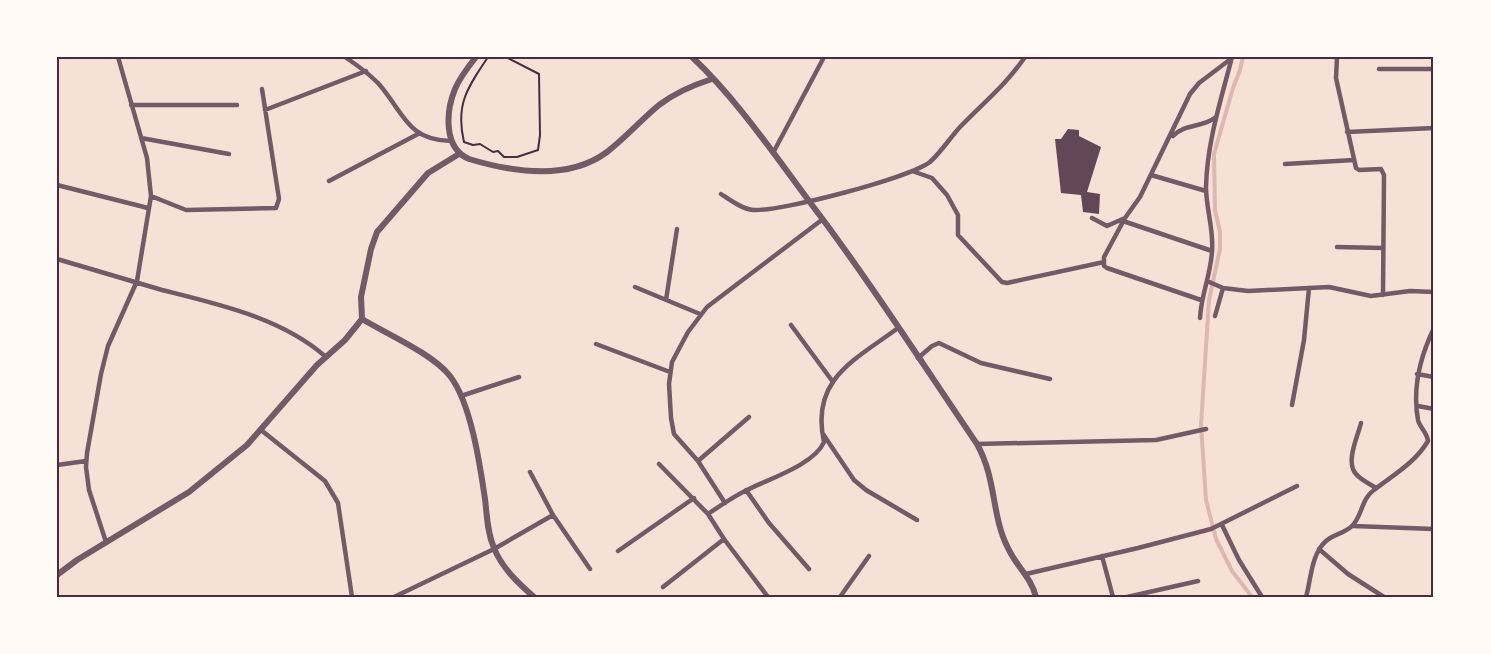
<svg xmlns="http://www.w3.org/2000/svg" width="1491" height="654" viewBox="0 0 1491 654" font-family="Karla,sans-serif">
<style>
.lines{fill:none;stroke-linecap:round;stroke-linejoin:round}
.stream{stroke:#dcb8b0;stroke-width:4}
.building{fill:#644757}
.path{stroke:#4a2c40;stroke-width:2}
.minor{stroke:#755966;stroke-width:4.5}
.tertiary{stroke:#755966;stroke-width:6}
.neatline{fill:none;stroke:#4a2c40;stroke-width:2}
</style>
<rect width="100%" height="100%" fill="#f7e1d7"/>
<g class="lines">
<!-- stream -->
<path class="stream" d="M1243,57L1240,70L1233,88L1214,154L1215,210L1220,232V249L1209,300L1201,425L1206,500L1216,539L1232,571L1252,597"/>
</g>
<!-- building -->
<path class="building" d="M1068,129L1079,130V136L1101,147L1087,192L1100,194L1099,214L1083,212L1081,195L1061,193L1055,139H1061Z"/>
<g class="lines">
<!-- path -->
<path class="path" d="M488,57C468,87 455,104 464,142L473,145L480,144L493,152L498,151L504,157H517L538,150L540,135L539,74L506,57"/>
<!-- minor -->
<path class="minor" d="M345,57C357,65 368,73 378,83C403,111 407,141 451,141
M1337,57L1336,78L1356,168L1359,170L1381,169L1384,175L1383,295
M1379,69H1434
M131,105H237
M265,110L366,71
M1347,132L1434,128
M1173,136C1185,123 1203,128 1216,117
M141,138L229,154
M773,153L823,59
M1285,164L1354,160
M912,171L932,178L947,195L958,215V235L1002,282L1007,283L1104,262
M1151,175L1206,191
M329,181L418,134
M57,185L148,208
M721,194C730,200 742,209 753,210C780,212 909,178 930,162C941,152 950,138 960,127C984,102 1005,86 1025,57
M151,196L186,210L276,208L279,199L262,89
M1092,218L1107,226L1125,218L1140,197L1190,94L1199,83L1232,58
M1125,218L1104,257V266L1107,268L1201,300
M1123,221L1212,251
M1337,247L1383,248
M57,259C92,269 127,280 162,290C218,304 282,318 326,357
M1207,281L1223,288L1248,291L1329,287L1371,296L1410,291L1434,292
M635,287L700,314
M666,300L677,229
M1215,316L1223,288
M1200,318C1201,295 1211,274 1212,251C1214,230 1206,209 1206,187C1207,142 1221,100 1232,57
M791,325L833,382
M596,344L670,372
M918,358L932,346L939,343L981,363L1050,379
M1417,374L1434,377
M461,396L519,377
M1292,405L1304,340L1309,288
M1418,406L1434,409
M1361,423C1358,436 1345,462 1356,474C1361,480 1370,484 1376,488
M261,430L325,481L338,503L352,597
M823,434L854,480L866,490L917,520
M977,444L1156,440L1206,429
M698,461L749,417
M659,464L708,514L724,539L768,597
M57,465L86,461
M530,472L553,515L590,569
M746,490L769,523L809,569
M725,503L698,461L674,434L671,418L669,384L672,362L688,332L707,307L823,219
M708,514C721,505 734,496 749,489C769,479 815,464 824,442C810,379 855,360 898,328
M1222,525L1239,560L1262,597
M1353,526L1434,529
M106,542L89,490L86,467L87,453L101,374L108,346L137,281L151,196L147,158L118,57
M1319,549L1348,574L1384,597
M618,551L694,498
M1102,556L1113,597
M1026,574L1138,548L1211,529L1297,486
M663,587L724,539
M394,597L494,549L553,515
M840,597L869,556
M1127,597L1198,581
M1306,597C1311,580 1311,554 1326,541C1334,534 1346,533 1353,525C1362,515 1362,498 1374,490C1393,475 1415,463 1428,441C1427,432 1420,428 1418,420C1412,387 1420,357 1434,328"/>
<!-- tertiary -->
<path class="tertiary" d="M476,57C468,67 460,77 455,89C446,111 443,148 469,159C512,172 568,181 607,152C625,138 641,120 659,105C675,93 693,85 712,79
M692,57C735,97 774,154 809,201C869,280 922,363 977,444C997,480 991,515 1008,548C1016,566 1031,577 1036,597
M362,319C387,334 433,354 450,376C471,403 480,465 485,499C487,515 487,532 494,548C502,568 518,583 534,597
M57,575L77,560L189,492L247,445L317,365L345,340L362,319L361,297L371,249L377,232L428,173L459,154"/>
</g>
<!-- border -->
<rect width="1491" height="654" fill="none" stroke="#fffaf5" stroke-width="117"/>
<rect x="58" y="58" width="1374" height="538" class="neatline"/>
</svg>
